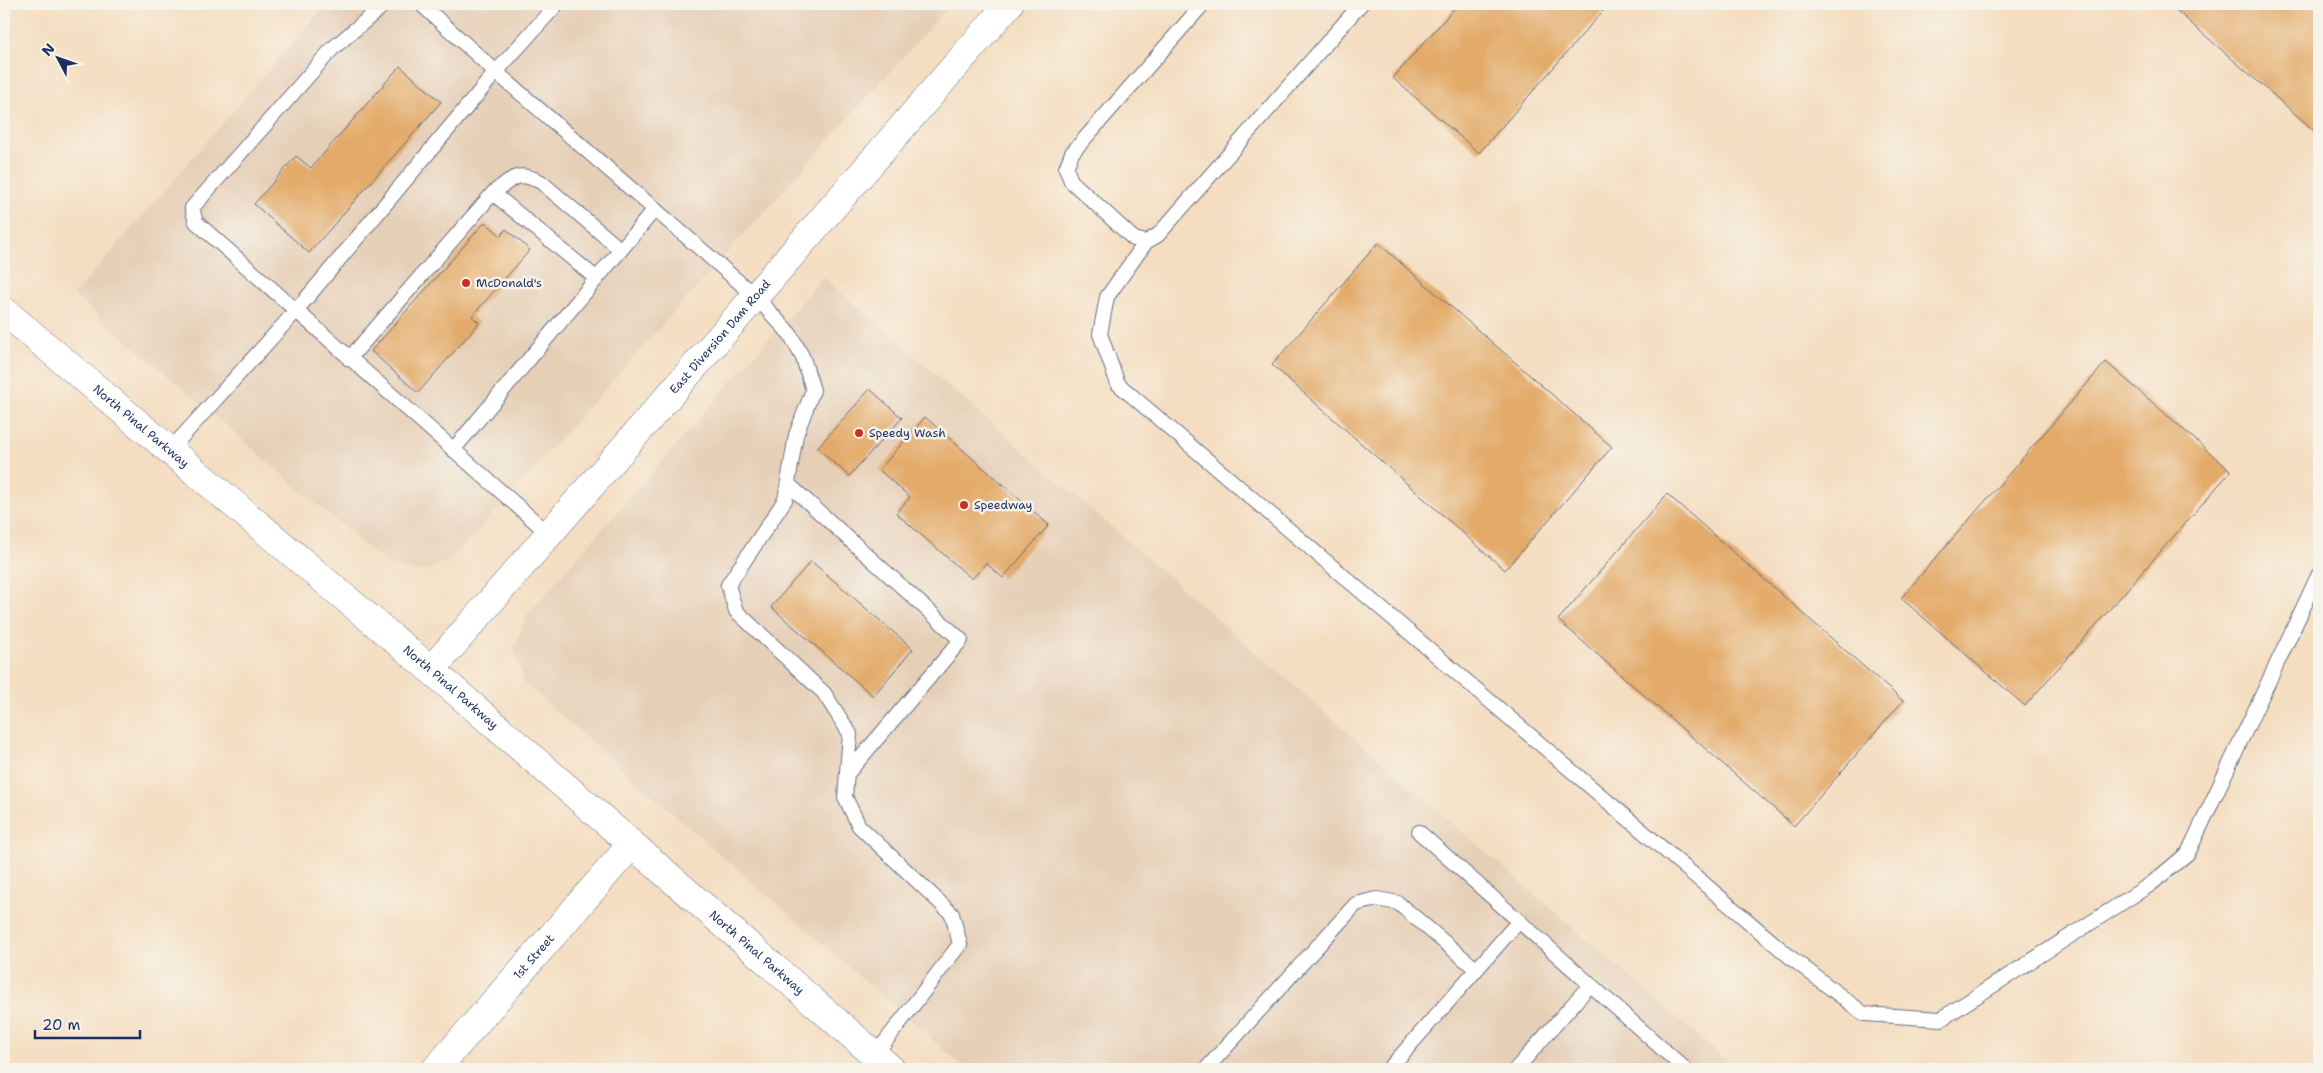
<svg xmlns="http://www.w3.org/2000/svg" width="2323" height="1073" viewBox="0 0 2323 1073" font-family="'Shantell Sans',sans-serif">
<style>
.built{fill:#e6cfb7}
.building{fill:#e3aa69}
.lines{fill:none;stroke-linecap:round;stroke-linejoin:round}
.service-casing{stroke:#676c80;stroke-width:16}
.minor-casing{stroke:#676c80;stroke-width:29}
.primary-casing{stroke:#676c80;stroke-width:29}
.service{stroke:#fff;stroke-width:14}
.minor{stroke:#fff;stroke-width:28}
.primary{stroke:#fff;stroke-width:28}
.poi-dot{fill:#c8321e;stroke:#f7f3e8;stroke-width:2}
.labels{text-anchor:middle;stroke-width:5;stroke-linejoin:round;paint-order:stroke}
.poi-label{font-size:12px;fill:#1b2f5e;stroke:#f7f3e8;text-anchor:start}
.street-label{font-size:12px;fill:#1b2f5e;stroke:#f7f3e8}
</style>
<rect width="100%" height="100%" fill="#f7f3e8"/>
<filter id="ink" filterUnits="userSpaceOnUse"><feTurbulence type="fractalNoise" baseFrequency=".02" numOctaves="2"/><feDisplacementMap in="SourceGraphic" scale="10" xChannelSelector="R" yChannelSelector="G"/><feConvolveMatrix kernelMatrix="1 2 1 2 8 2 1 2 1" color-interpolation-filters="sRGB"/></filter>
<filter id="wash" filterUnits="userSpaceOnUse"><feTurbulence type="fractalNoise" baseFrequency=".0096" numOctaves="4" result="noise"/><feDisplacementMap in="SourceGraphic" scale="20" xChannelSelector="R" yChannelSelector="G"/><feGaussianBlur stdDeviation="1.12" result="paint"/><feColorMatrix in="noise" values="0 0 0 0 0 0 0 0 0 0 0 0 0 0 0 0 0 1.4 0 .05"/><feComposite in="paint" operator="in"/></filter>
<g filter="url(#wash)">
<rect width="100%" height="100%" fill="#f4ddc0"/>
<!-- built -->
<path class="built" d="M326 4H951L452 559 421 572 389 566 74 295Z
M823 277 1736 1069H966L524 683 514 649 527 615Z"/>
<g id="blocks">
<!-- building -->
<path class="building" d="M1458 4H1609L1479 153 1393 78Z
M2169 4H2319V135L2310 127Z
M400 66 441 102 309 253 254 204 296 156 311 168Z
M485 222 501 236 506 229 530 250 472 316 479 323 418 393 371 351Z
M1378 243 1612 447 1505 570 1272 365Z
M2106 362 2231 471 2025 706 1901 598Z
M870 389 902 418 849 476 817 448Z
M925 417 1049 525 1003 578 986 563 972 579 896 513 910 497 879 470Z
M1667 494 1903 701 1794 826 1558 620Z
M811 561 913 649 873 696 771 607Z"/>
</g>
</g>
<g filter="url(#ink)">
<use href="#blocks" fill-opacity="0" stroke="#676c80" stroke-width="1"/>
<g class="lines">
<!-- service casing -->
<g class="service-casing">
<path id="service" d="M385 4 332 49 192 208 196 222 549 534
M421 4 496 72 557 4
M1203 4 1072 153 1066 168 1071 181 1134 239 1146 242 1158 235 1361 4
M493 193 597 279
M1146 242 1107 297 1100 334 1118 384 1790 957 1864 1014 1941 1019 2151 884 2188 853 2319 574
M349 359 493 193C513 178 517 170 541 182L621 250
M453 450 655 209
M169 451 295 312 496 72 755 296 790 334 803 358 813 390 796 435 785 500 728 585 736 611 824 693 850 734 845 797 859 826 952 914 960 944 875 1055
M788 484 961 640 847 774
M1419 832 1685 1069
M1206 1069 1356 904 1377 899 1398 903 1476 969
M1389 1069 1519 921
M1516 1069 1590 985"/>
</g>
<!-- minor casing -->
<g class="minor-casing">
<g id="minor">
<path id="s1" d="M431 670 1009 4"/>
<path id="s2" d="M436 1069 632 844"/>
</g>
</g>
<!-- primary casing -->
<g class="primary-casing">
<g id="primary">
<path id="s3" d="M4 311 431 670 891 1069"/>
</g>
</g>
<!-- service -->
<use href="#service" class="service"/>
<!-- minor -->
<use href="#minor" class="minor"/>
<!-- primary -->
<use href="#primary" class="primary"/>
</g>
</g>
<!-- markers -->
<g class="poi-dot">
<circle cx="466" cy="283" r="5"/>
<circle cx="859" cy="433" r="5"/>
<circle cx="964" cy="505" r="5"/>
</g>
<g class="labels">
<!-- poi labels -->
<g class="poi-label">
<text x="476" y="287">McDonald's</text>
<text x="869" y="437">Speedy Wash</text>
<text x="974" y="509">Speedway</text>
</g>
<!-- street labels -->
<g class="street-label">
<text dy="4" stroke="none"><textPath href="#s1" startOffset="441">East Diversion Dam Road</textPath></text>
<text dy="4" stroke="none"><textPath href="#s3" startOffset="179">North Pinal Parkway</textPath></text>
<text dy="4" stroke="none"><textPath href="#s3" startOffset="584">North Pinal Parkway</textPath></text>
<text dy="4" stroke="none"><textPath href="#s3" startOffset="989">North Pinal Parkway</textPath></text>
<text dy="4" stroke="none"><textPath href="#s2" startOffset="149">1st Street</textPath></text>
</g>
</g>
<!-- margin -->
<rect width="2323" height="1073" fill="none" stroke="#f7f3e8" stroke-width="20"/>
<!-- north arrow -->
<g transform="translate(58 58) rotate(311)" stroke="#f7f3e8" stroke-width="4" paint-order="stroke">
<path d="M0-4L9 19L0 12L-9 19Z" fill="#1b2f5e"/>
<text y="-8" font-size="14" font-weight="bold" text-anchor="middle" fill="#1b2f5e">N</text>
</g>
<!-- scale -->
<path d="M35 1030v8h105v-8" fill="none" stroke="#1b2f5e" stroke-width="2.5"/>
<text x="42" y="1030" font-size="15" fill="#1b2f5e" stroke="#f7f3e8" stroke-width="4" paint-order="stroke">20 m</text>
</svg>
